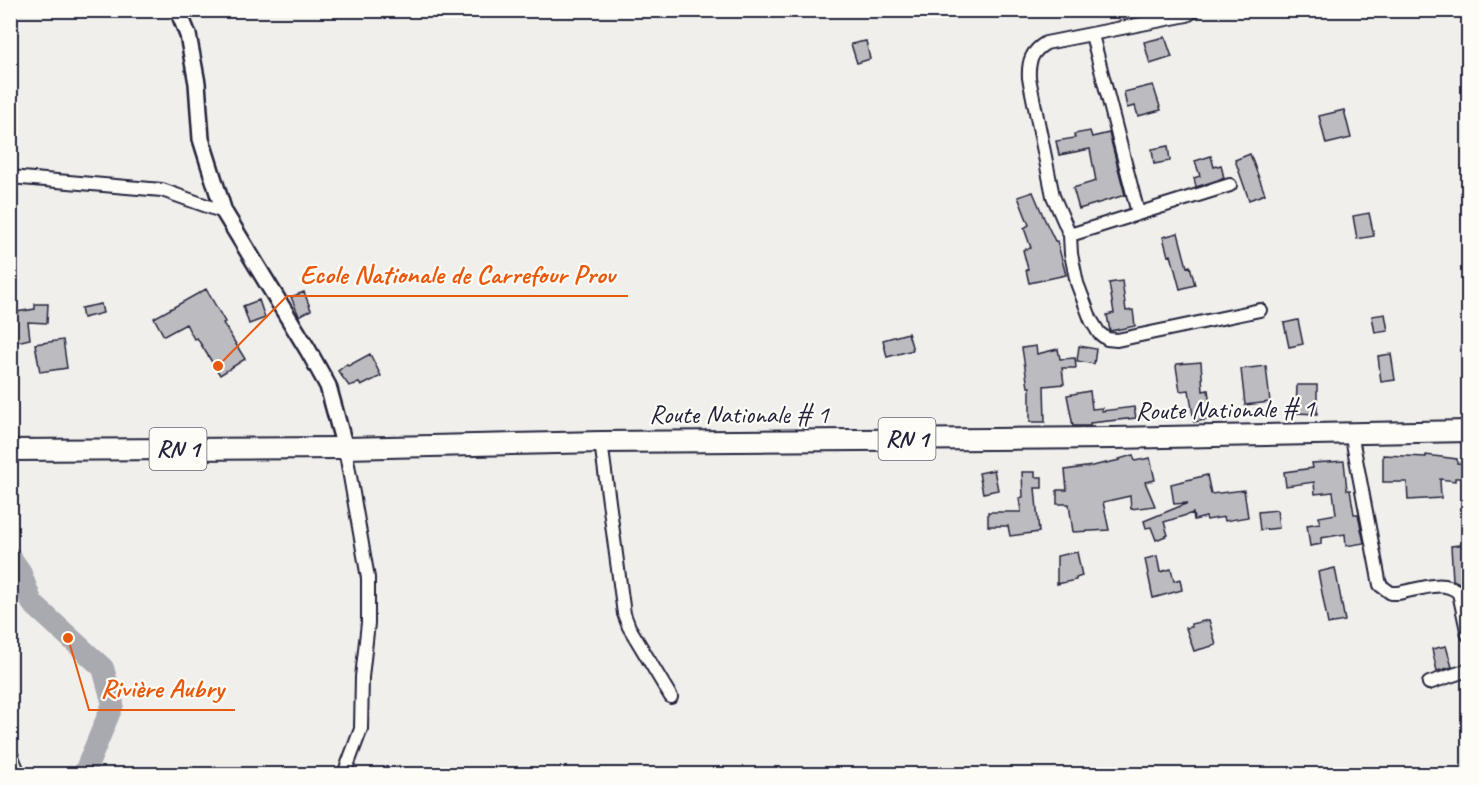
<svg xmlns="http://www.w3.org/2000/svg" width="1479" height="785" viewBox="0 0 1479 785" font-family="Caveat,sans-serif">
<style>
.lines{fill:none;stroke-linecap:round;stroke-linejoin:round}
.river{stroke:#a9a9b0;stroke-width:22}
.building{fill:#bcbcc0;stroke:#22223b;stroke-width:1.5}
.minor-casing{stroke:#22223b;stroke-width:16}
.tertiary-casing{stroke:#22223b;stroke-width:20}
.primary-casing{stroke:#22223b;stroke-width:24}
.minor{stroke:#fdfcf7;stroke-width:12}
.tertiary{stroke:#fdfcf7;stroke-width:15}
.primary{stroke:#fdfcf7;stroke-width:20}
.labels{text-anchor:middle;stroke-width:4.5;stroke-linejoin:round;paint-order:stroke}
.shield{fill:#fdfcf7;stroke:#646373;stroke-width:1.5}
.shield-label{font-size:24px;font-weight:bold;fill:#22223b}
.street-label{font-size:26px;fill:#22223b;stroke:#fdfcf7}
.leader{fill:none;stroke:#e8590c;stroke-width:2}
.callout-dot{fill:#e8590c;stroke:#fdfcf7;stroke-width:2}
.callout-label{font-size:27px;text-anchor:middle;font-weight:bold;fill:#e8590c;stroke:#fdfcf7;stroke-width:4.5;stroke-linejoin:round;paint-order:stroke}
</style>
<rect width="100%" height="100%" fill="#f0efec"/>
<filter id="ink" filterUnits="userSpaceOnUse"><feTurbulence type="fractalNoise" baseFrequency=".0167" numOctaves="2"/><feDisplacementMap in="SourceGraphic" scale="12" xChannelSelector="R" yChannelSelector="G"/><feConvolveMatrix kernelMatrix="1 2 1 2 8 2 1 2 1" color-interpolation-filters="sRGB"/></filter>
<g filter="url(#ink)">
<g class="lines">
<!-- river -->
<path class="river" d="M10 557 20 571 32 603 103 668 113 704 84 774"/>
</g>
<!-- building -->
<path class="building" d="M1165 37 1172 57 1150 64 1144 42Z
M866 41 870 59 857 63 851 44Z
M1153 85 1161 110 1138 116 1135 106 1127 108 1124 92Z
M1344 110 1351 138 1326 144 1319 116Z
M1090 131 1092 137 1109 133 1125 195 1079 209 1073 188 1096 181 1090 149 1059 155 1056 141 1075 138 1074 134Z
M1168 146 1170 161 1154 164 1152 149Z
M1250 154 1265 194 1249 200 1235 160Z
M1211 156 1214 167 1221 165 1224 178 1196 187 1194 178 1200 176 1195 161Z
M1033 192 1044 218 1055 241H1057L1066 275 1029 283 1026 270 1028 269 1023 250 1031 248 1024 228 1029 225 1018 197Z
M1369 213 1374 236 1357 239 1353 216Z
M1178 233 1187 267 1190 266 1195 285 1180 289 1171 255 1168 256 1163 237Z
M1122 281 1126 311 1133 310 1135 326 1110 331 1107 315 1114 313 1109 283Z
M206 289 225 322 223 323 245 359 220 375 197 338 194 339 186 324 164 336 154 318Z
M304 292 311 310 299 316 291 297Z
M259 300 265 318 249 324 243 306Z
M35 304H48L47 323 28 322 30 339 12 343 10 313 35 309Z
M101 304 103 313 83 318 81 308Z
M1385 314 1388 331 1375 333 1372 316Z
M1298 320 1303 344 1289 347 1284 323Z
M908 333 913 350 887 357 883 340Z
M63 340 67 368 40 372 35 344Z
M1036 346 1037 354 1058 349 1060 359 1075 358 1076 368H1062L1064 384 1044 386 1045 422H1030V387H1028L1022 348Z
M1079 346 1096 349 1094 364 1077 361Z
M370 354 381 376 361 386 359 383 349 386 338 371 347 364 348 366Z
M1391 354 1395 380 1381 382 1378 356Z
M1201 362 1203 391 1208 390 1212 419 1194 422 1189 390 1180 391 1176 366 1177 364Z
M1266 366 1270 402 1245 405 1241 369Z
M1297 385H1317V414L1296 413Z
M1090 391 1092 409 1102 408V411L1134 407 1136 418 1090 423V426H1073L1067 395Z
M1133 455 1135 461 1150 458 1155 480 1145 482 1155 506 1131 509 1130 496 1103 502 1109 530 1073 532 1069 504H1057V490H1067L1065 470 1092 466 1120 460 1119 459Z
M1383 455 1426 457V455L1457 459V463L1468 464V478H1455V481L1440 479 1441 498 1408 500 1407 482H1383Z
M1344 461 1347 490H1350L1354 514H1358L1364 543 1346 546 1345 534 1321 538V544L1310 546 1307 525 1320 523 1319 517 1336 514 1333 492 1315 494 1314 482 1286 486 1284 472 1313 468 1312 463Z
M994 470 998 490 983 493 979 473Z
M1022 472H1035V477H1042V488H1035L1039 532 1010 536 1008 526H988V512H1021L1019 498 1023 497Z
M1207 475 1211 494 1244 490 1248 517 1225 521 1224 517 1207 520 1206 517 1194 520 1193 513 1164 522 1168 535 1156 540 1151 527 1146 528 1144 521 1188 503 1174 504 1171 484Z
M1277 510 1279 528 1260 530 1258 512Z
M1468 544V583L1461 584 1453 580 1451 546Z
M1077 552 1082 576 1076 578V580L1057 584V556Z
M1157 556 1160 572 1171 569 1174 581 1180 579 1182 590 1153 598 1145 559Z
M1335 568 1345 621 1328 624 1318 572Z
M1209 620 1216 645 1194 651 1186 628 1192 627 1191 624Z
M1446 646 1452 667 1437 671 1432 649Z"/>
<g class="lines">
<!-- minor casing -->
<g class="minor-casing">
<path id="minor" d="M1195 10 1187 15 1046 43C1032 51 1028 61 1029 78L1053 196 1070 235 1071 254 1077 283 1091 320 1099 333 1107 339 1117 340 1260 310
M1092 35 1138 213
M10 177 162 190 224 212
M1070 235 1230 185
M1351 433 1380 585 1391 593H1398C1417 590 1444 578 1459 593L1468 635
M601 442 624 614 629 627 671 697
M1429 683 1468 670
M10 752 19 774
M344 774 361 729 362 677 368 623V578L345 448"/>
</g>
<!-- tertiary casing -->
<g class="tertiary-casing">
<path id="tertiary" d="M178 10 188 35 197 83 201 139 224 212 308 350 328 386 345 448"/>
</g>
<!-- primary casing -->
<g class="primary-casing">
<path id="primary" d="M10 450 345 448 601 442 1113 438 1468 431"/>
</g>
<!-- minor -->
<use href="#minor" class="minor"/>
<!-- tertiary -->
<use href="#tertiary" class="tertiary"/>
<!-- primary -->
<use href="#primary" class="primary"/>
</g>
</g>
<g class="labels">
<!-- shield labels -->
<g class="shield">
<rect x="878.5" y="418" width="57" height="42" rx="4.5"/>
<rect x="149.5" y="428" width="57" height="42" rx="4.5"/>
</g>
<g class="shield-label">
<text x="907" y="447">RN 1</text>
<text x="178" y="457">RN 1</text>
</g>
<!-- street labels -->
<g class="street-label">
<text transform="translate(1225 409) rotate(-1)" y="9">Route Nationale # 1</text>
<text x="739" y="423">Route Nationale # 1</text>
</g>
</g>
<!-- callouts -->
<path class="leader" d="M218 366L287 296H628M68 638L89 710H235"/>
<g class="callout-dot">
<circle cx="218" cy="366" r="6"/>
<circle cx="68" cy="638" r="6"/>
</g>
<g class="callout-label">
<text x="457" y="283">Ecole Nationale de Carrefour Prov</text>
<text x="162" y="697">Rivière Aubry</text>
</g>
<!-- margin -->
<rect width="1479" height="785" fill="none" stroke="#fdfcf7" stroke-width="36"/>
<rect x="18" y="18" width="1443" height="749" fill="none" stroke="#22223b" stroke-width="2" filter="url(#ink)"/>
</svg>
